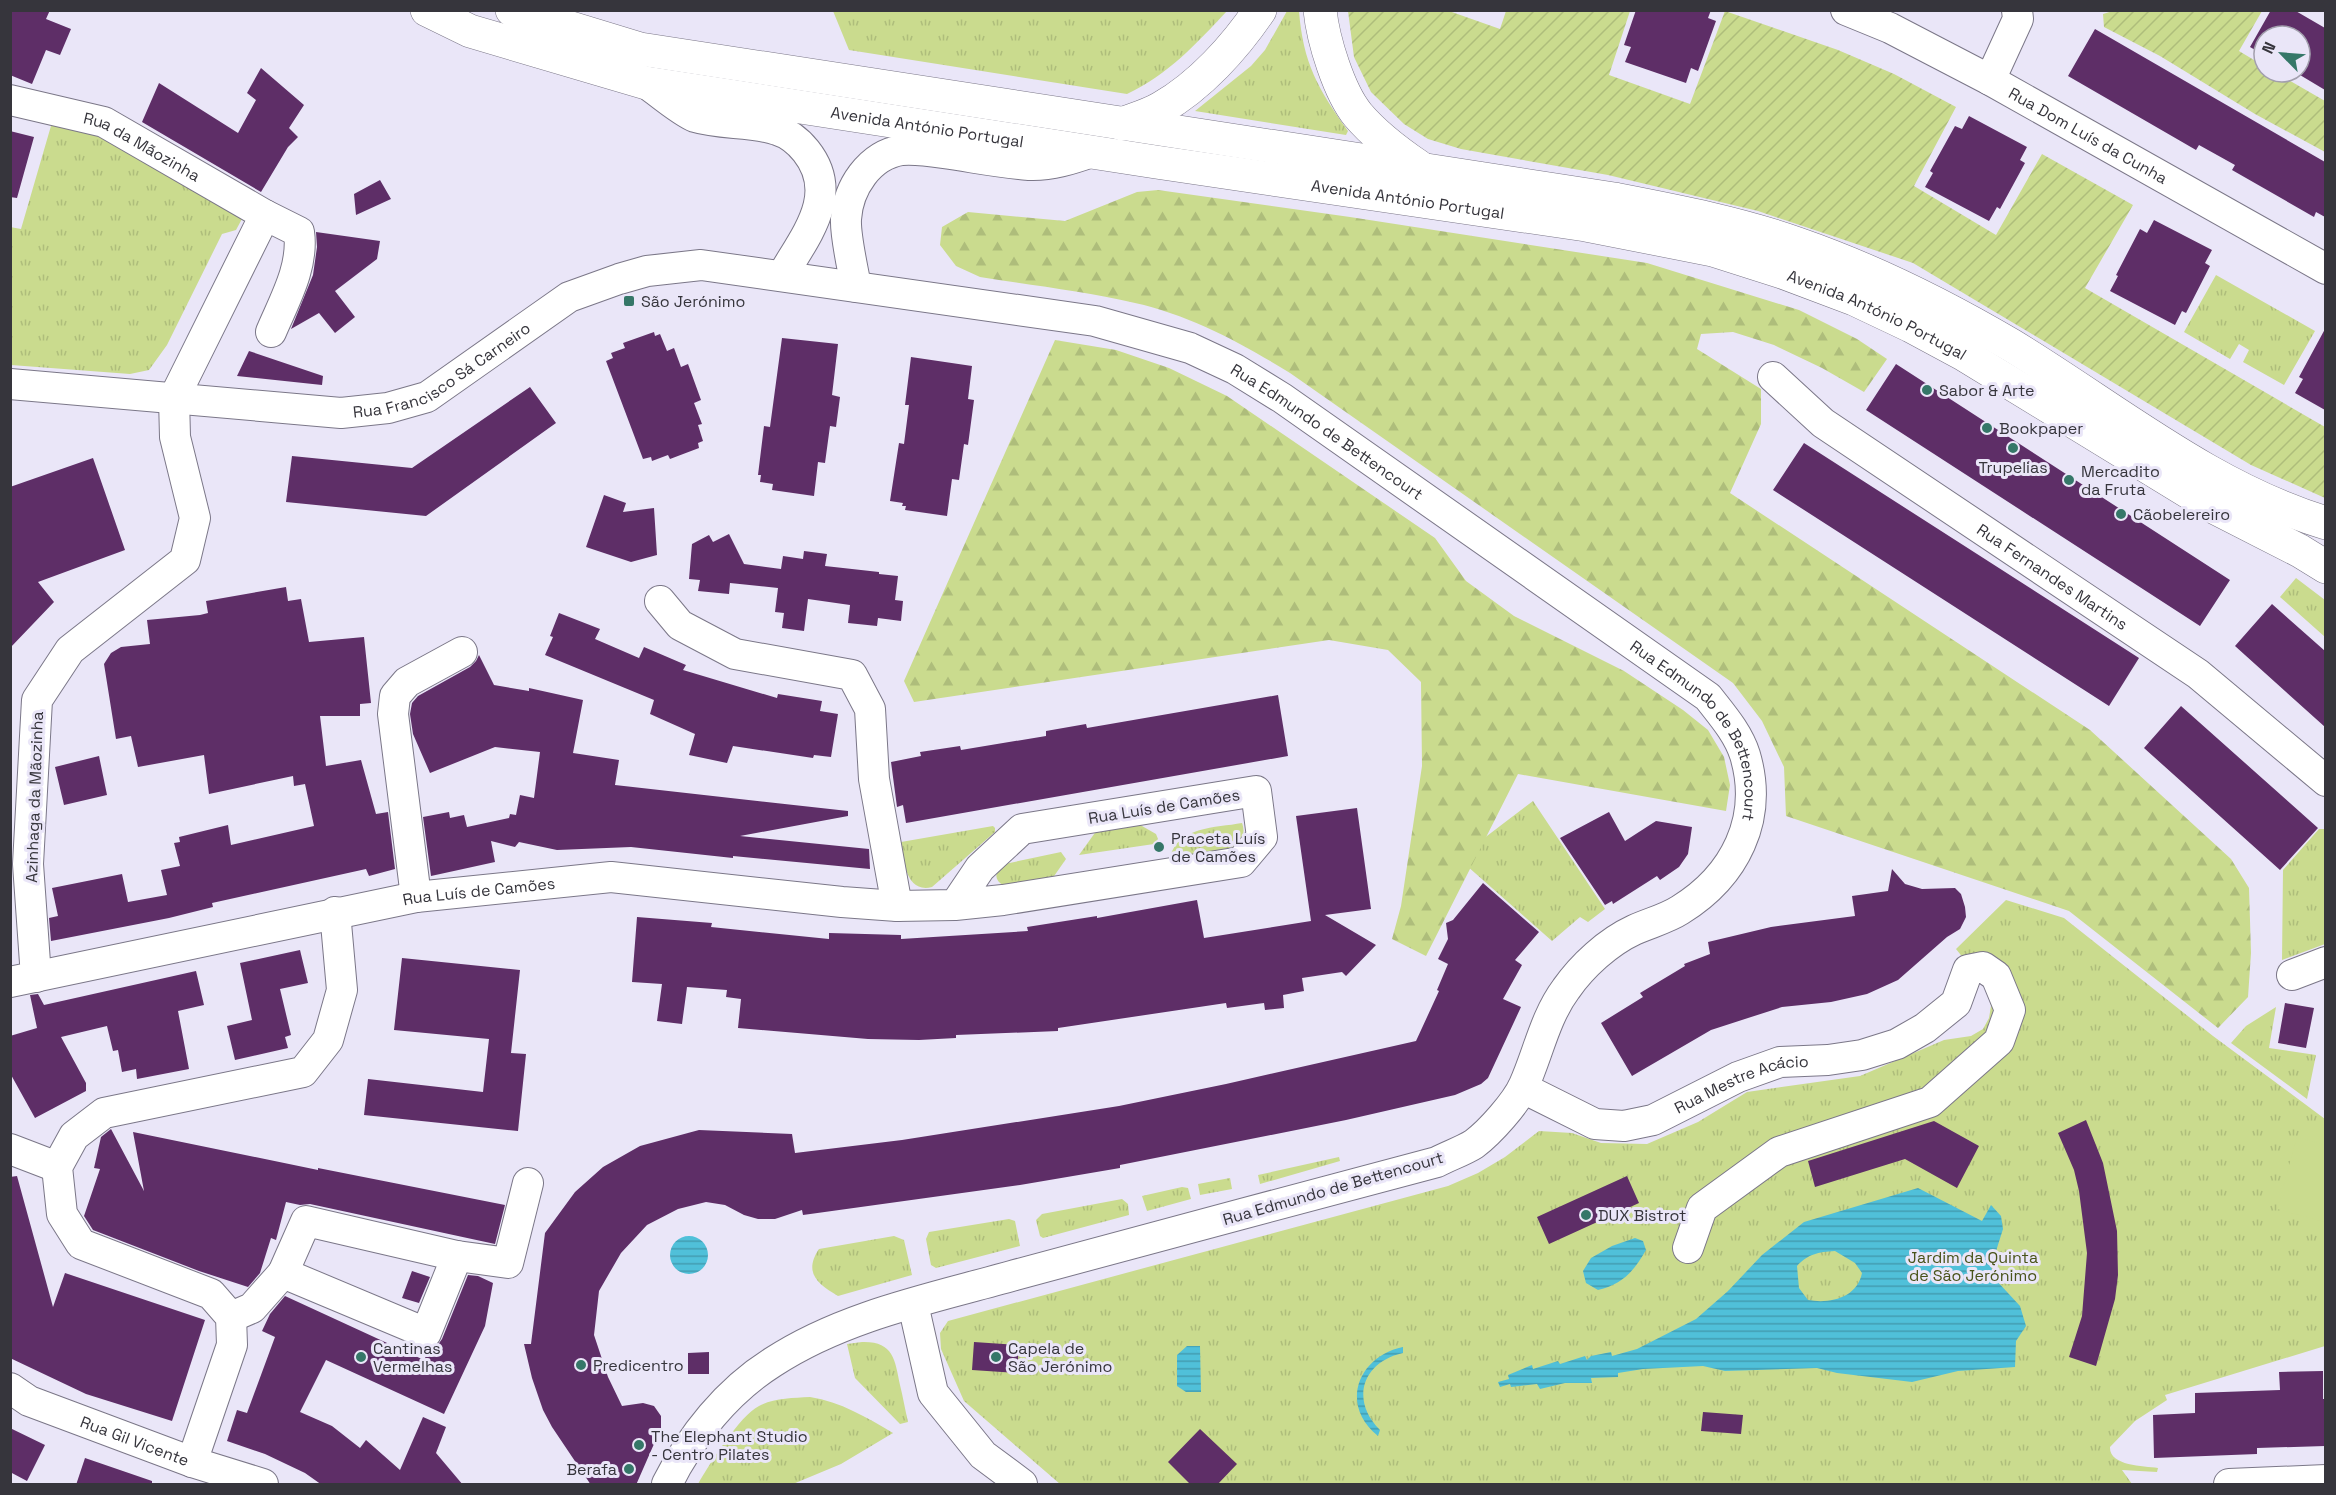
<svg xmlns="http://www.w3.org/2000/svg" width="2336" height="1495" viewBox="0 0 2336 1495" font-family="'Space Grotesk',sans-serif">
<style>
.grass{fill:url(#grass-tufts)}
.forest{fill:url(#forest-firs)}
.garden{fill:url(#garden-furrows)}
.pitch{fill:#cadb8e}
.water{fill:url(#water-rules);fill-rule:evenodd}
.building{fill:#5e2e67}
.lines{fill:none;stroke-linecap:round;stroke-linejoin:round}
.minor-casing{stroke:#7b7788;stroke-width:32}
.major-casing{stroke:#7b7788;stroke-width:34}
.minor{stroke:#fff;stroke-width:30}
.major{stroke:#fff;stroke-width:33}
.poi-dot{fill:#357768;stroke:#eae6f8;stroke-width:2}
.labels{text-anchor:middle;stroke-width:6;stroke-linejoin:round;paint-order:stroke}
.street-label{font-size:16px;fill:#36353c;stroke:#eae6f8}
.poi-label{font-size:16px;fill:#36353c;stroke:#eae6f8;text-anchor:start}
.park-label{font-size:16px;fill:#495319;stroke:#eae6f8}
</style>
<defs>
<pattern id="grass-tufts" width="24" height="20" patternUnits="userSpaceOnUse" patternTransform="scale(1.5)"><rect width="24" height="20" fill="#cadb8e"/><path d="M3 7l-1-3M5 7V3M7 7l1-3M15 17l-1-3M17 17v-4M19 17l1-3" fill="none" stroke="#aebd7b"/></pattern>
<pattern id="forest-firs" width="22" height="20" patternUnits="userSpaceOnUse" patternTransform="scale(1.5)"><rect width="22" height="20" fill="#cadb8e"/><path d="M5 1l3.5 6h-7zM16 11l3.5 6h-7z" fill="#aebd7b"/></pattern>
<pattern id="garden-furrows" width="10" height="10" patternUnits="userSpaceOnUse" patternTransform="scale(1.5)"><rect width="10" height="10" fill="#cadb8e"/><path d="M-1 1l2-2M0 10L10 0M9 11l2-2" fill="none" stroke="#aebd7b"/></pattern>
<pattern id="water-rules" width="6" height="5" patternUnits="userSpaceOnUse" patternTransform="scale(1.5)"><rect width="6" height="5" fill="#50c0d9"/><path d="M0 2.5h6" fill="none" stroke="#439db1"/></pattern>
</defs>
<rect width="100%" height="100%" fill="#eae6f8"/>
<!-- grass -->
<path class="grass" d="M833 11H1227C1197 43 1168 75 1127 94L849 50Z
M1287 11H1299C1303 63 1318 89 1348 131L1346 135 1195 111 1251 66 1265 50Z
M53 119 100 131 243 217 236 230 222 234 167 345 149 370 130 374 11 365 10 227 21 229Z
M2216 275 2315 331 2284 385 2243 362 2249 350 2239 344 2230 359 2184 332Z
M2296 578 2325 600V637L2280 597Z
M1533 801 1605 909 1588 922 1580 917 1552 941 1458 858Z
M1135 822 1156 834 1158 839 1154 844 1079 855 1097 830Z
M1242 823C1254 856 1190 855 1170 857 1179 826 1215 828 1242 823Z
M993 826 995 828V832L932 887C906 894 903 859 901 842Z
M2319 829H2325V944L2282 960 2283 870Z
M1061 852 1066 859 1052 879 1005 886C994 881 995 874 1000 865Z
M2006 900 2064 918 2213 1036 2325 1119V1346L2165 1395 2167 1400 2135 1421 2110 1447C2109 1466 2143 1466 2158 1468L2157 1472 2122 1470 2132 1484H1060L964 1401 941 1349 940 1333 948 1321 1448 1186 1478 1173 1505 1157 1539 1131 1572 1133 1601 1143 1647 1144 1698 1122 1747 1092 1860 1076 1944 1040 1971 1036 1983 1029 1989 1018 1991 1006 1988 989 1956 949Z
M2276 1007 2269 1048 2316 1055 2307 1099 2231 1043 2246 1026Z
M1339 1157 1340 1161 1260 1184 1258 1175Z
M1230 1178 1232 1189 1200 1195 1198 1184Z
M1182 1187 1188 1188 1191 1199 1147 1211 1142 1196Z
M1122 1199 1128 1204 1129 1215 1043 1238 1040 1236 1036 1220 1042 1214Z
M1009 1219 1015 1221 1020 1246 936 1268 931 1265 926 1239 929 1232Z
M894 1236 904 1240 912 1275 838 1296C818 1284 803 1273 819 1249Z
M862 1342C893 1341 895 1359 900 1385 903 1397 905 1409 908 1422L900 1424 855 1378 847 1344Z
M810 1397C841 1402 866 1417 893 1433L841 1464 793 1484H698C709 1465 740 1415 759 1406 774 1398 792 1398 810 1397Z"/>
<!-- forest -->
<path class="forest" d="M1158 190 1350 217 1647 263 1799 310 1857 339 1887 359 1864 392 1822 368 1774 345 1733 332 1701 334 1697 349 1761 389V424L1730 493 2090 730 2231 859 2249 888 2251 953 2248 997 2218 1028 2069 911 1786 816 1784 767 1762 721 1733 683 1290 373C1243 344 1190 315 1135 303 1084 291 1031 285 980 277L956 266 940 245 942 227 968 212 1065 221 1137 192Z
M1055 340 1116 350 1169 368 1227 396 1435 538 1466 581 1514 616 1624 671 1683 710 1708 730 1724 757 1730 785 1726 811 1518 774 1426 956 1392 939 1401 906 1422 766 1421 682 1388 650 1329 640 914 702 904 681Z"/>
<!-- garden -->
<path class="garden" d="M2116 10 2262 11 2239 51 2264 66V72H2275L2325 101V152L2255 114 2160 56 2104 27 2103 14Z
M1348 11H1449L1500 29 1506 11H1630L1609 75 1690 104 1725 11 1838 50 1894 74 1956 107 1914 186 1996 235 2042 154 2133 205 2085 288 2325 427V498L2251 465 1913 263 1758 211 1608 175 1461 149 1428 139 1404 124 1371 92 1354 57Z"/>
<!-- pitch -->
<path class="pitch" d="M2297 1137 2325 1145V1222L2277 1209Z"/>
<!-- water -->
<path class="water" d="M1918 1188 1982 1221 1991 1205 2001 1216 2003 1229 1991 1267 1995 1279 2020 1306 2026 1326 2016 1341 2015 1367 1958 1371 1912 1382 1837 1373 1817 1368 1725 1371 1703 1366 1643 1369 1618 1373V1377L1591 1378 1592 1383H1565L1540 1389 1537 1384 1511 1387 1510 1384 1500 1387 1498 1382 1509 1379 1508 1375 1532 1365 1533 1369 1558 1361 1560 1364 1585 1356 1587 1360 1591 1356 1611 1352 1612 1356 1637 1349 1696 1319 1728 1291 1762 1255 1804 1222ZM1835 1251 1855 1263 1862 1273C1857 1298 1830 1304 1808 1300L1799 1288 1797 1266C1808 1254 1818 1252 1835 1251Z
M670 1255a19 19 0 1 1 38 0a19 19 0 1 1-38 0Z
M1635 1238 1643 1241 1646 1250C1634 1271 1623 1284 1598 1290L1586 1283 1583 1271 1591 1258 1612 1246Z
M1187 1346H1200L1201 1392H1186L1177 1386V1355Z
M1403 1347V1353C1362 1362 1350 1400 1380 1430L1378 1436C1339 1405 1358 1356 1403 1347Z"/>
<!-- building -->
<path class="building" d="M10 10H50L46 19 71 29 60 55 46 50 32 84 10 75Z
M1636 10H1711L1708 18 1716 21 1698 71 1691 68 1686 83 1625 62 1631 47 1624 45Z
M2271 10H2294L2325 28V90L2295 72H2300V36H2264V55L2250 47Z
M2095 29 2325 162V217L2316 212 2314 217 2232 170 2235 165 2199 145 2196 150 2068 76Z
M261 68 304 105 289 128 298 137 288 147 261 192 142 122 159 83 238 133 256 100 247 93Z
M1969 116 2027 147 2020 160 2025 163 2000 209 1997 207 1989 221 1925 187 1933 173 1930 171 1955 126 1962 129Z
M10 131 34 137 17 198 10 197Z
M380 180 391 199 356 215 354 194Z
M2154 220 2212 250 2205 263 2210 266 2186 313 2182 311 2175 325 2110 291 2118 276 2116 275 2140 229 2147 233Z
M316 232 380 241 377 259 335 291 355 317 335 333 319 313 291 329 313 275 317 247Z
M2325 329V410L2295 393 2303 379 2299 377Z
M654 332 655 336 660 334 667 351 674 348 681 367 688 364 701 400 694 403 702 424 698 425 703 441 698 443 699 448 670 459 668 455 652 461 651 457 643 459 606 361 613 358 611 353 625 348 623 343Z
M782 338 838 344 832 395 840 397 836 427 830 426 825 463 818 462 814 496 772 490 773 484 760 482 761 475H758L764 426 770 427Z
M249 351 323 376 322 385 237 376Z
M911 357 972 366 968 399 974 400 968 445 964 444 959 480 952 479 947 516 905 510 906 506H902L903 503 890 501 899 443 904 444 909 405H905Z
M1896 364 2230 580 2200 626 1866 410Z
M530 387 556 423 426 516 286 502 292 456 412 468Z
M1804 443 2139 658 2109 706 1773 490Z
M93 458 125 550 38 582 54 602 10 648V487Z
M604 495 626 503 623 512 654 508 657 555 631 562 586 547Z
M729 534 744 564 781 569 783 556 803 559 804 551 827 554 825 566 879 572V574L898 576 895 600 903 601 901 621 878 618 877 626 848 623 850 605 808 599 804 631 782 628 784 613 775 612 778 588 730 583 729 594 698 591 700 580 689 579 692 544 709 535 713 542Z
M286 587 288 601 301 599 309 642 364 637 371 703 360 704V716H320L326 766 361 760 376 814 388 812 395 869 369 876 366 869 212 903 213 907 169 918 51 941 49 918 58 916 52 888 122 874 128 902 167 895 161 870 180 866 174 843 180 842 179 837 228 825 231 845 314 826 305 784 294 786 293 776 209 794 204 755 138 767 131 736 116 739 104 664 111 653 121 647 150 644 147 620 200 615 208 613 206 601Z
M2272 604 2325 651V727L2235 646Z
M559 613 600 629 595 639 639 658 644 647 686 665 683 670 777 698 778 694 822 701 820 711 838 714 831 757 814 755 813 758 733 746 727 763 689 755 695 734 650 714 654 700 545 655 553 637 550 636Z
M479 655 494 685 529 691V688L583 700 573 753 619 760 615 785 848 811V816L740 836 869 849 870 869 733 856V858L631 847 557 850 519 842 515 847 491 841 495 862 431 876 423 817 449 812 450 818 464 815 467 827 509 818 510 814 516 815 520 795 534 798 540 752 495 747 430 773 413 734 410 714 412 703 418 696 470 667 476 661Z
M1278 695 1288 756 906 823 903 805 897 807 891 762 921 756 920 752 960 746 961 750 1046 736V731L1086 724 1087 728Z
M2181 706 2318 828 2280 870 2144 748Z
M99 756 107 795 64 805 55 767Z
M1357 808 1371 909 1325 915 1376 945 1346 976 1342 972 1302 978 1304 991 1283 995 1284 1008 1265 1010 1264 1003 1227 1008 1226 1003 1058 1028V1031L956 1035V1038L919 1040 868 1039 738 1028 741 999 726 997 727 990 687 987 682 1024 657 1021 662 984 632 982 637 917 712 923 711 927 829 939V933L901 935V939L1028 931 1027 927 1097 916V918L1197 900 1204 938 1311 921 1296 816Z
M1609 812 1625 841 1656 821 1692 827 1688 854 1679 867 1660 880 1657 876 1613 904 1612 901 1605 905 1560 838Z
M1892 869 1905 884 1922 889 1955 888 1961 894 1965 907 1966 917 1960 929 1947 937 1898 980 1867 994 1831 1002 1782 1007 1711 1030 1632 1076 1601 1023 1643 997 1640 993 1685 966 1684 964 1710 954 1708 942 1771 927 1855 916 1852 896 1888 891Z
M1483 883 1539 932 1515 960 1522 965 1503 999 1521 1007 1488 1078 1481 1084 1455 1095 1346 1120 1120 1165V1168L1020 1185 803 1215 802 1210 775 1219H758L744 1215 725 1205 706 1202 678 1209 647 1225 621 1253 599 1291 594 1335 608 1377 622 1406 643 1403 654 1406 661 1416V1428L636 1485H591L552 1427 543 1410 532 1378 524 1344H531L545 1233 575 1192 603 1167 640 1146 699 1130 792 1134 795 1153 902 1140 1119 1106 1226 1084 1416 1041 1439 991 1437 990 1448 964 1438 959 1448 939 1446 923 1453 920Z
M300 950 308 983 280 989 291 1035 285 1037 288 1048 235 1060 227 1026 252 1020 240 963Z
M402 958 520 970 511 1053 526 1054 518 1131 364 1115 368 1079 483 1092 489 1039 394 1030Z
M196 971 204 1005 178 1011 189 1069 137 1079 136 1069 122 1072 118 1050 113 1051 107 1026 61 1037 86 1083V1091L35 1118 10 1073V1036L37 1028 30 995 38 994 44 1005Z
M2285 1003 2314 1008 2306 1048 2278 1043Z
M2086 1120 2103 1163 2117 1231 2118 1275 2115 1299 2096 1366 2069 1357 2082 1316 2087 1253 2079 1191 2074 1170 2058 1133Z
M1934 1121 1979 1146 1957 1188 1905 1159 1815 1187 1808 1161Z
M111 1129 144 1191 133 1132 318 1170V1168L505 1205 495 1244 310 1204 300 1205 286 1202 276 1240 271 1238 260 1273 248 1287 199 1271 93 1230 84 1216 100 1169 94 1168 101 1137Z
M17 1176 53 1307 65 1273 205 1320 172 1421 86 1394 10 1358V1177Z
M1627 1176 1639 1203 1549 1244 1537 1217Z
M412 1271 430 1277 419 1303 402 1298Z
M468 1275 478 1276 493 1283 485 1326 444 1414 326 1360 300 1412 332 1426 360 1448 366 1440 400 1470 423 1417 446 1427 436 1453 463 1485H322L305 1473 265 1454 227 1441 237 1410 247 1413 275 1337 262 1331 270 1314 285 1296 424 1360 429 1350 437 1346 442 1339Z
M974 1342 1019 1345 1017 1373 972 1370Z
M709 1352V1374H688V1353Z
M2323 1371V1399H2325V1446L2257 1448V1454L2154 1458 2153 1415 2195 1413V1393L2280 1390 2279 1372Z
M1703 1412 1743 1415 1741 1434 1701 1431Z
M10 1428 45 1445 27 1481 10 1472Z
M1200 1429 1237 1464 1217 1485H1191L1168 1462Z
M85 1458 152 1481V1485H76Z"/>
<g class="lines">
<!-- minor casing -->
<g class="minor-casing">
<g id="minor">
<path id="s1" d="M1846 10 1890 28 1990 80 2326 269"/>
<path d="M1990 80 2018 19 2017 10"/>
<path d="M646 83C657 91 683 113 695 117 721 125 751 121 777 130 790 134 798 141 806 151 841 195 805 236 782 276"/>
<path id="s2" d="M10 100 104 122 265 215 174 398 175 437 195 518 185 560 70 650 37 700 28 864 36 977"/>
<path d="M265 215 299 232C304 267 284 301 271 332"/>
<path d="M856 287C853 269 845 236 846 219 848 188 869 155 902 150 916 149 930 151 943 153 972 157 1001 163 1029 165 1051 166 1072 159 1092 152"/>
<path id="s3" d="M1773 377 1823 423 2198 674 2326 781"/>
<path id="s4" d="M10 384 341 413 388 408 427 397 569 297 619 279 647 271 701 265 1095 321 1190 348 1235 369 1282 398 1708 697C1722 715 1738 733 1745 755 1764 819 1735 876 1680 910 1666 919 1649 923 1634 930 1608 942 1582 966 1566 989 1545 1017 1538 1054 1524 1085 1516 1103 1490 1132 1474 1144 1463 1151 1448 1156 1437 1162 1296 1200 1156 1236 1015 1275 934 1298 845 1315 773 1362 727 1391 691 1436 667 1484"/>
<path d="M660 601 680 625 735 654 852 675 870 709 874 779 897 906"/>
<path d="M416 897 393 714 395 696 407 682 462 652"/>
<path d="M2292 975 2326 962"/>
<path id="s5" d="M10 982 416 897 611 877 842 902 897 906 955 905 1003 900 1241 862 1262 837 1256 791 1022 829 980 868 955 905"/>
<path id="s6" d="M1523 1088 1595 1124 1624 1126 1653 1120 1738 1077 1780 1062 1828 1060 1862 1055 1897 1044 1925 1028 1956 1003 1968 970 1983 967 1996 976 2010 1010 1999 1041 1930 1102 1779 1152 1702 1208 1688 1248"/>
<path d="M10 1149 57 1167"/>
<path d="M283 1273 306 1221 457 1256 508 1263 528 1183"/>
<path d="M913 1304 933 1393 983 1455 1022 1484"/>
<path d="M231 1317 252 1308 283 1273 426 1333 457 1256"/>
<path id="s7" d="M10 1388 29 1401 192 1462 263 1484"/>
<path d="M192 1462 232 1345 231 1317 211 1294 81 1244 62 1214 57 1167 74 1136 104 1113 303 1072 328 1040 342 990 335 912"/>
<path d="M2229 1484 2326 1480"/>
</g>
</g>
<!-- major casing -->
<g class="major-casing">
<g id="major">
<path id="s8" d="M427 10 470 31 646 83 1156 162 1586 225 1713 250 1782 272 1854 299 1911 326 1963 354 2210 505 2300 551 2326 567"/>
<path d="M512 10 640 49 1614 199C1676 211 1739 223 1798 244 1873 270 1943 305 2011 345 2113 407 2210 488 2326 523"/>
<path d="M1320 10C1323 40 1339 92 1358 115 1375 135 1396 151 1418 166"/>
<path d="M1122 124C1135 119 1149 115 1161 108 1200 86 1235 47 1260 10"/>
</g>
</g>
<!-- minor -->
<use href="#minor" class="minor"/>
<!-- major -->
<use href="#major" class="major"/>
</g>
<!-- markers -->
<g class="poi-dot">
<rect x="623" y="295" width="12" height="12" rx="3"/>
<circle cx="1927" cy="390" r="6"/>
<circle cx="1987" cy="428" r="6"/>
<circle cx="2013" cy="448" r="6"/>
<circle cx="2069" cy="480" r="6"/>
<circle cx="2121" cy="514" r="6"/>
<circle cx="1159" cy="847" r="6"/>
<circle cx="1586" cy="1215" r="6"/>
<circle cx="361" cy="1357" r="6"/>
<circle cx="996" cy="1357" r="6"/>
<circle cx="581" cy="1365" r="6"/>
<circle cx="639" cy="1445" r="6"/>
<circle cx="629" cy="1469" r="6"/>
</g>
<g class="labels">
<!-- street labels -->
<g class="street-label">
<text dy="6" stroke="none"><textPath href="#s8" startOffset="516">Avenida António Portugal</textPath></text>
<text dy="6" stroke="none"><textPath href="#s1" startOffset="273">Rua Dom Luís da Cunha</textPath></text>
<text dy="6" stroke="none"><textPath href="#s2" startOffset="141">Rua da Mãozinha</textPath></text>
<text dy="6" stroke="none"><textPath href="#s8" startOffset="1002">Avenida António Portugal</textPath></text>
<text dy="6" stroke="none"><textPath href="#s8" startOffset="1488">Avenida António Portugal</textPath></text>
<text dy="6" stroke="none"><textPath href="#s4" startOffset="444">Rua Francisco Sá Carneiro</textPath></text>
<text dy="6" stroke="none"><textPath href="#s4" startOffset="1388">Rua Edmundo de Bettencourt</textPath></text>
<text dy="6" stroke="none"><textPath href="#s3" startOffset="344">Rua Fernandes Martins</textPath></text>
<text dy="6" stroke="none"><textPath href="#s4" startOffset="1874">Rua Edmundo de Bettencourt</textPath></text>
<text transform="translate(34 797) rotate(-88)" y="6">Azinhaga da Mãozinha</text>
<text transform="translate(1164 806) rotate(-9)" y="6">Rua Luís de Camões</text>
<text dy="6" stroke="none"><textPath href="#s5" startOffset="478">Rua Luís de Camões</textPath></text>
<text dy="6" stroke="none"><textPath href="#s6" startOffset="236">Rua Mestre Acácio</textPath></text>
<text transform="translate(1333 1188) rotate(-16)" y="6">Rua Edmundo de Bettencourt</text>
<text dy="6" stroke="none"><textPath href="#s7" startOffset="136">Rua Gil Vicente</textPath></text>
</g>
<!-- poi labels -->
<g class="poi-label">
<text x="641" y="307">São Jerónimo</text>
<text x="1939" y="396">Sabor &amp; Arte</text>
<text x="1999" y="434">Bookpaper</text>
<text x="2013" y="473" text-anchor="middle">Trupelias</text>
<text x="2081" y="477">Mercadito<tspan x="2081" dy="18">da Fruta</tspan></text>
<text x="2133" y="520">Cãobelereiro</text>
<text x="1171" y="844">Praceta Luís<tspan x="1171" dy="18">de Camões</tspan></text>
<text x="1598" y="1221">DUX Bistrot</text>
<text x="373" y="1354">Cantinas<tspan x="373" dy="18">Vermelhas</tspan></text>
<text x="1008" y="1354">Capela de<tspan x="1008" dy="18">São Jerónimo</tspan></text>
<text x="593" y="1371">Predicentro</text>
<text x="651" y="1442">The Elephant Studio<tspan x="651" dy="18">- Centro Pilates</tspan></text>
<text x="617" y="1475" text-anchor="end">Berafa</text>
</g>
<!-- park labels -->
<g class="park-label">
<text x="1973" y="1263">Jardim da Quinta<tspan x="1973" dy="18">de São Jerónimo</tspan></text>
</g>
</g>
<!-- border -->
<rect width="2336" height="1495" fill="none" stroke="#36353c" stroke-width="24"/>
<!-- north arrow -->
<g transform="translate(2282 54) rotate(295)"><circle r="28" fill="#eae6f8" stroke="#a29fad" stroke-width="1.5"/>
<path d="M0-4.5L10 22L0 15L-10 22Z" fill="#357768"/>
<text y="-9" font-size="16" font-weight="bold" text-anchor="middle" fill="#36353c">N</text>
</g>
</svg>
